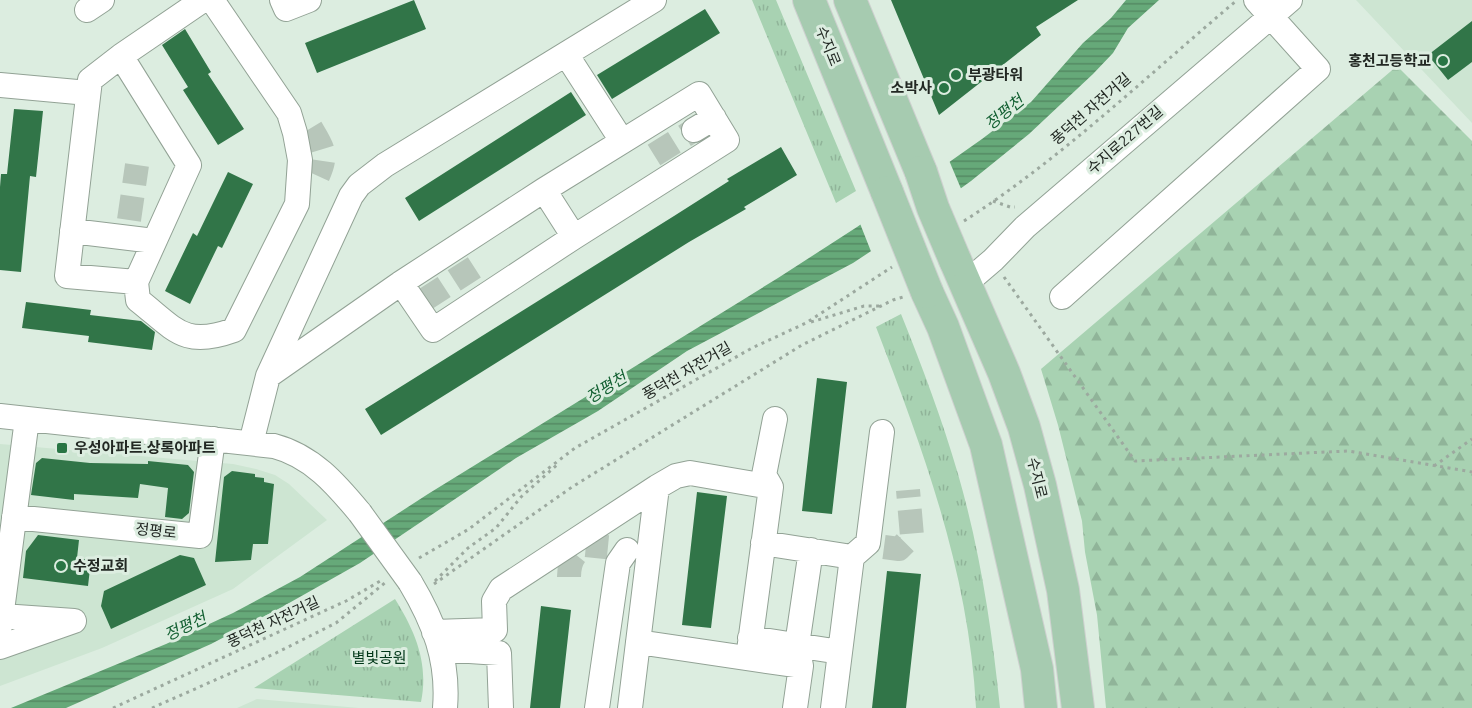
<svg xmlns="http://www.w3.org/2000/svg" width="1472" height="708" viewBox="0 0 1472 708" font-family="Ubuntu,'Noto Sans KR',sans-serif">
<style>
.built{fill:#cde5d2}
.grass{fill:url(#grass-tufts)}
.forest{fill:url(#forest-firs)}
.water{fill:url(#water-rules)}
.pier{fill:#dcede0}
.building{fill:#317548}
.lines{fill:none;stroke-linecap:round;stroke-linejoin:round}
.minor-tunnel{stroke:#b7c6ba;stroke-width:24;stroke-dasharray:24 12;stroke-linecap:butt}
.minor-casing{stroke:#92a295;stroke-width:26}
.major-casing{stroke:#ced0cf;stroke-width:34}
.path{stroke:#9ca99f;stroke-width:3;stroke-dasharray:3 4.5;stroke-linecap:butt}
.minor{stroke:#fff;stroke-width:24}
.major{stroke:#a6cbb0;stroke-width:32}
.minor-bridge-casing{stroke:#92a295;stroke-width:26;stroke-linecap:butt}
.major-bridge-casing{stroke:#ced0cf;stroke-width:34;stroke-linecap:butt}
.minor-bridge{stroke:#fff;stroke-width:24}
.major-bridge{stroke:#a6cbb0;stroke-width:32}
.poi-dot{fill:#287544;stroke:#dcede0;stroke-width:2}
.labels{text-anchor:middle;stroke-width:6;stroke-linejoin:round;paint-order:stroke}
.street-label{font-size:15px;fill:#222823;stroke:#dcede0}
.poi-label{font-size:15px;font-weight:bold;fill:#222823;stroke:#dcede0;text-anchor:start}
.park-label{font-size:15px;fill:#003718;stroke:#dcede0}
.water-label{font-size:16px;font-style:italic;fill:#136032;stroke:#dcede0}
</style>
<defs>
<pattern id="grass-tufts" width="24" height="20" patternUnits="userSpaceOnUse" patternTransform="scale(1.5)"><rect width="24" height="20" fill="#a8d2b2"/><path d="M3 7l-1-3M5 7V3M7 7l1-3M15 17l-1-3M17 17v-4M19 17l1-3" fill="none" stroke="#90b499"/></pattern>
<pattern id="forest-firs" width="22" height="20" patternUnits="userSpaceOnUse" patternTransform="scale(1.5)"><rect width="22" height="20" fill="#a8d2b2"/><path d="M5 1l3.5 6h-7zM16 11l3.5 6h-7z" fill="#90b499"/></pattern>
<pattern id="water-rules" width="6" height="5" patternUnits="userSpaceOnUse" patternTransform="scale(1.5)"><rect width="6" height="5" fill="#66a979"/><path d="M0 2.5h6" fill="none" stroke="#548a63"/></pattern>
</defs>
<rect width="100%" height="100%" fill="#dcede0"/>
<!-- built -->
<path class="built" d="M1356 0H1472V123Z
M0 444 233 464 256 469 275 475 289 484 327 520 233 589 102 648 0 686Z
M257 699 359 708H237Z"/>
<!-- grass -->
<path class="grass" d="M752 0H776L856 191 836 203Z
M901 314C922 366 942 419 958 474 980 550 992 629 1000 708H976C969 573 924 452 876 327Z
M395 599C415 631 429 663 421 702L254 688Z"/>
<!-- forest -->
<path class="forest" d="M1397 66 1472 141V708H1106L1097 615 1085 552 1082 521 1058 425 1041 369Z"/>
<!-- water -->
<path class="water" d="M1126 0H1159L1128 28 1113 53 1093 74 1029 134 971 181 903 230 853 263 687 351 598 411 516 458 360 563 282 607 211 644 66 708H11L166 644 233 613 300 577 428 494 778 278 857 227 982 139 1031 102 1083 43 1111 18Z"/>
<!-- pier -->
<path class="pier" d="M948 158 962 191 872 254 859 221Z"/>
<!-- building -->
<path class="building" d="M414 0 426 29 317 73 305 43Z
M891 0H1078L1036 27 1041 35 939 115Z
M705 9 720 33 612 99 597 75Z
M1472 21V62L1448 80 1428 55Z
M185 29 211 72 208 74 244 129 218 145 183 90 188 87 162 45Z
M571 92 586 115 419 221 405 198Z
M14 109 43 111 36 177 30 176 21 272 0 270V187L1 174H7Z
M781 147 797 175 744 207 746 209 689 242 381 435 365 409 674 216 729 181 727 179Z
M228 172 253 184 222 248 218 246 190 304 165 291 193 233 197 236Z
M26 302 91 310 90 315 141 321 155 332 152 350 88 342 89 336 22 328Z
M817 378 847 382 832 514 802 511Z
M42 458 90 463 148 464V461L188 465 194 472 189 513 182 519 165 517 168 488 140 484 138 498 74 494V500L31 495 36 463Z
M232 471 255 474V477L264 478V482L274 484 268 544H253L251 560 215 562 224 477Z
M697 492 727 496 711 628 682 625Z
M38 535 79 540 77 558 91 560 88 586 23 578 26 551Z
M180 555 194 558 206 585 111 629 101 606 104 591Z
M887 571 921 574 906 708H872Z
M541 606 571 610 560 708H530Z"/>
<g class="lines">
<!-- minor-tunnel -->
<path class="minor-tunnel" d="M311 128C323 148 328 154 318 176
M654 155 694 130
M129 220 137 165
M424 300 478 265
M884 547 899 549 912 536 908 490
M569 577C569 561 574 554 586 545L616 548"/>
<!-- minor casing -->
<g class="minor-casing">
<path id="minor" d="M282 0 286 9 309 0
M87 10 102 0
M566 54 622 141
M121 56 189 165 136 282 67 276 90 80Z
M121 56 203 0
M0 85 88 93
M694 130 714 118
M544 190 574 237
M72 231 154 241
M136 282 138 300C176 330 184 348 234 330L297 204 300 160 295 133 289 113 212 0
M965 284 993 260 1025 227 1290 0
M1062 297 1318 69 1256 0
M268 376 401 283 544 190 699 94 727 140 574 237 433 330 401 283
M0 416 274 446C312 456 336 484 360 513
M251 443 268 376 351 196 359 185 385 165 654 0
M771 487 764 475 775 419
M14 517 200 536 213 439
M763 543 852 557
M410 582C434 622 449 660 445 708
M0 626 27 419
M434 632 495 630 494 601 501 589 657 487 676 476 690 473 771 487 748 658
M750 638 840 652
M638 642 801 666 795 708
M0 647 74 621 2 616
M440 649 499 653 501 708
M801 666 797 645 811 550
M597 708 618 563 627 550
M630 708 657 487
M833 708 852 557 868 543 882 432"/>
</g>
<!-- major casing -->
<g class="major-casing">
<path id="major" d="M809 0 887 192
M850 0 921 172
M955 260 1004 373 1024 427 1040 485 1063 590 1078 708
M927 292 943 327 986 445 1037 669 1041 708"/>
</g>
<!-- path -->
<path class="path" d="M993 201 1010 207H1015
M964 221C1062 158 1147 76 1236 1
M1004 277 1135 461 1348 451 1472 472
M811 322 864 306H880
M1434 466 1472 439
M419 558 469 529 575 448 752 348 806 323 892 267
M435 581 468 548 496 528 521 497 558 464
M434 584 572 487 802 345 893 300 903 297
M113 708 346 601 382 580
M152 708 276 653 336 623 386 582"/>
<!-- minor -->
<use href="#minor" class="minor"/>
<!-- major -->
<use href="#major" class="major"/>
<!-- minor-bridge casing -->
<g class="minor-bridge-casing">
<path id="minor-bridge" d="M360 513 410 582"/>
</g>
<!-- major-bridge casing -->
<g class="major-bridge-casing">
<path id="major-bridge" d="M921 172 933 208 955 260
M887 192 927 292"/>
</g>
<!-- minor-bridge -->
<use href="#minor-bridge" class="minor-bridge"/>
<!-- major-bridge -->
<use href="#major-bridge" class="major-bridge"/>
</g>
<!-- markers -->
<g class="poi-dot">
<circle cx="1443" cy="61" r="6"/>
<circle cx="956" cy="75" r="6"/>
<circle cx="944" cy="88" r="6"/>
<rect x="56" y="442" width="12" height="12" rx="3"/>
<circle cx="61" cy="566" r="6"/>
</g>
<g class="labels">
<!-- street labels -->
<g class="street-label">
<text transform="translate(828 46) rotate(68)" y="5">수지로</text>
<text transform="translate(1091 109) rotate(-41)" y="5">풍덕천 자전거길</text>
<text transform="translate(1125 140) rotate(-41)" y="5">수지로227번길</text>
<text transform="translate(687 371) rotate(-30)" y="5">풍덕천 자전거길</text>
<text transform="translate(1037 478) rotate(76)" y="5">수지로</text>
<text transform="translate(156 531) rotate(6)" y="5">정평로</text>
<text transform="translate(273 622) rotate(-25)" y="5">풍덕천 자전거길</text>
</g>
<!-- poi labels -->
<g class="poi-label">
<text x="1431" y="66" text-anchor="end">홍천고등학교</text>
<text x="968" y="80">부광타워</text>
<text x="932" y="93" text-anchor="end">소박사</text>
<text x="74" y="453">우성아파트.상록아파트</text>
<text x="73" y="571">수정교회</text>
</g>
<!-- park labels -->
<g class="park-label">
<text x="379" y="663">별빛공원</text>
</g>
<!-- water labels -->
<g class="water-label">
<text transform="translate(1004 112) rotate(-39)" y="6">정평천</text>
<text transform="translate(606 387) rotate(-32)" y="6">정평천</text>
<text transform="translate(185 626) rotate(-26)" y="6">정평천</text>
</g>
</g>
</svg>
